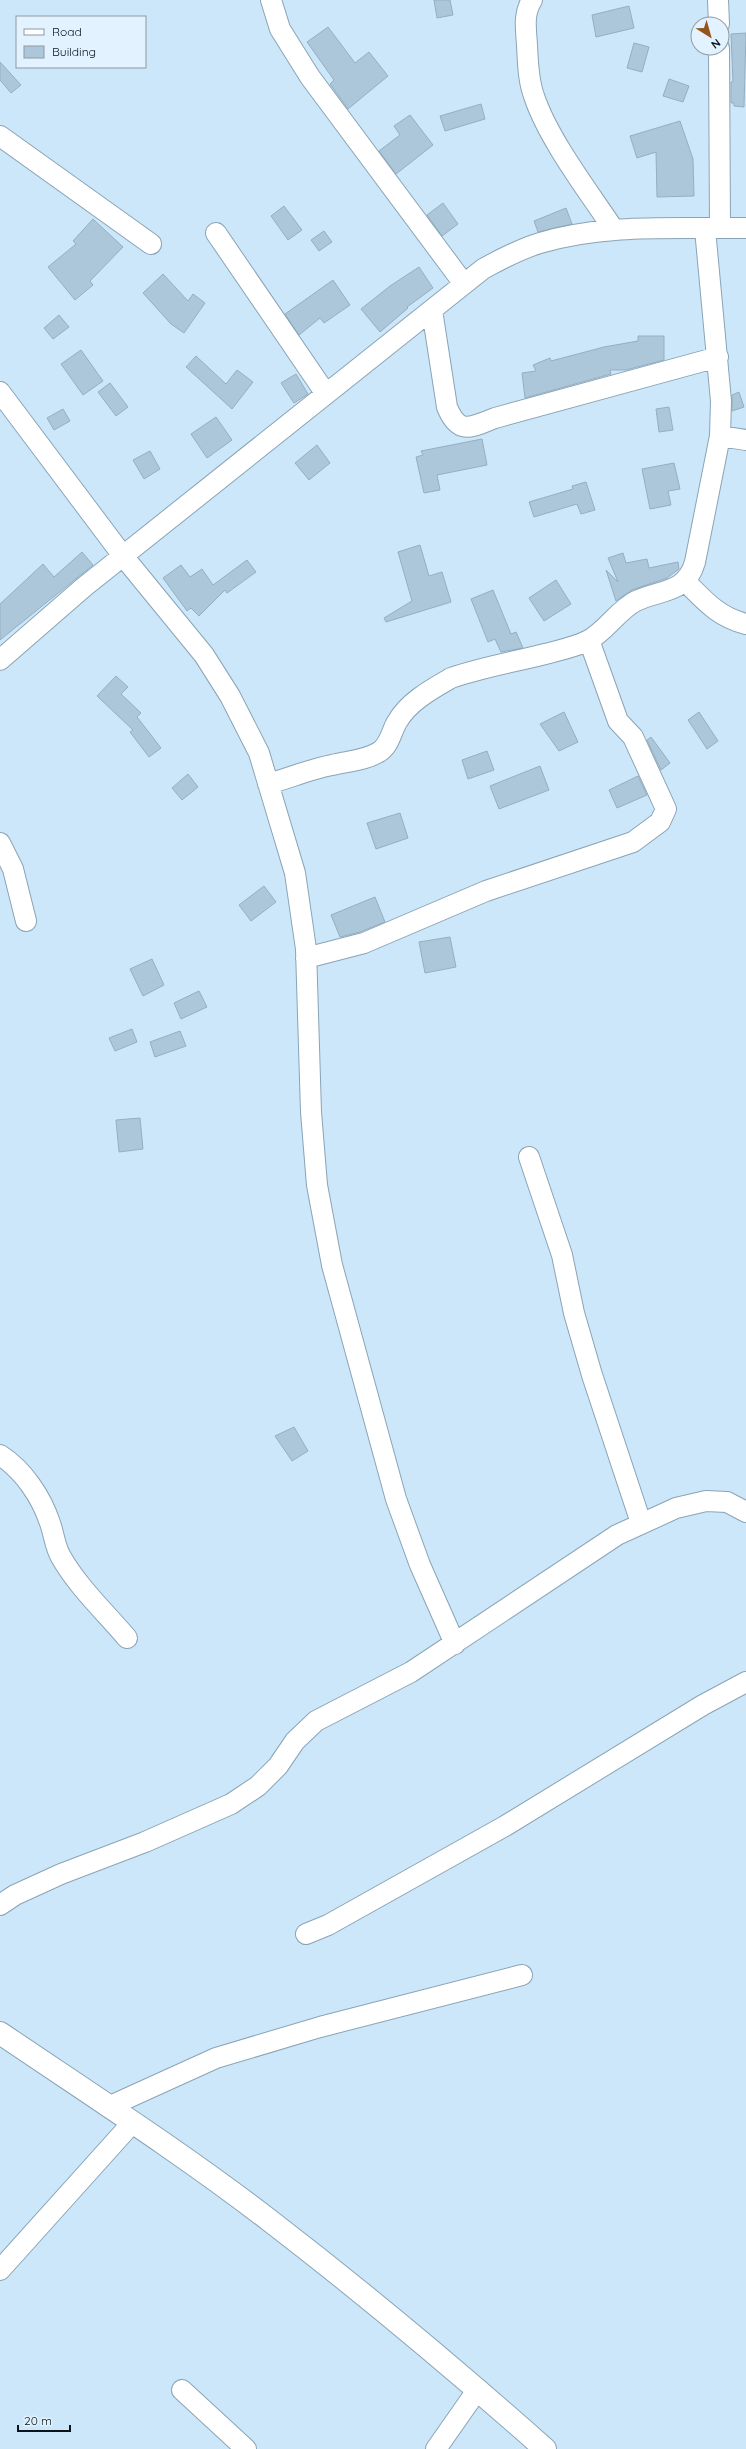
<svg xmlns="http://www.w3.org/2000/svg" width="746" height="2449" viewBox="0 0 746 2449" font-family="Quicksand,sans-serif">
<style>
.building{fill:#acc7d9;stroke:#95afc1}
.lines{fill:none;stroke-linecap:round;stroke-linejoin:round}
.minor-casing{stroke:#8aa4b6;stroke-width:22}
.tertiary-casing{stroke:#8aa4b6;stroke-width:24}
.minor{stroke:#fff;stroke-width:20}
.tertiary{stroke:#fff;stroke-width:22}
</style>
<rect width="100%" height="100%" fill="#cce7f9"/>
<!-- building -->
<path class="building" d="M434 0H450L453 15 437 18Z
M629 6 634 28 596 37 592 15Z
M328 27 355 63 369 52 388 76 348 109 330 84 334 80 307 42Z
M746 33 744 107 734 106V103H731V82H733L731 34Z
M634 43 649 47 642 72 627 68Z
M0 62 21 85 11 93 0 80Z
M669 79 689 86 683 102 663 96Z
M481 104 485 119 445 131 440 116Z
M410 115 433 145 396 174 379 151 400 135 394 126Z
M680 121 693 159 694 196 657 197 656 152 637 158 630 136Z
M443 203 458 224 442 236 427 215Z
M284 206 302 230 288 240 271 216Z
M566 208 572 224 538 232 534 221Z
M93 219 123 247 90 281 93 285 75 300 48 267 76 244 73 241Z
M324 231 332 242 319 251 311 240Z
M419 267 433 288 407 307 408 308 380 332 361 309 390 286Z
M163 274 188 301 193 294 205 303 184 333 171 324 143 293Z
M333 280 350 305 324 323 320 318 299 335 285 314Z
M59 315 69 327 53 339 44 328Z
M638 336H664V360L626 370H610L611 374 525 398 522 373 536 371 533 365 550 358 551 361 604 347 638 341Z
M81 350 103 381 83 395 61 364Z
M196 356 226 384 237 370 253 382 232 409 186 367Z
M296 374 308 394 294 403 281 383Z
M110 383 128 407 116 416 98 392Z
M739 392 744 407 732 411V395Z
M669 407 673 430 659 432 656 409Z
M63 409 70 421 54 430 47 418Z
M216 417 232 440 207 458 191 434Z
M482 439 487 465 437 475 440 490 424 493 416 457 423 455 421 451Z
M317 445 330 463 309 480 295 463Z
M150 451 160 469 144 479 133 460Z
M674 463 680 489 668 491 671 505 650 509 642 469Z
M586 482 595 510 581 514 577 504 534 517 529 502 573 489 572 486Z
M420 545 429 576 442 572 451 602 386 622 384 618 412 601 398 552Z
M82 552 93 565 0 640V604L43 564 54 577Z
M623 553 626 563 647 559 649 568 678 562 679 569 667 578 632 590 616 601 606 570 618 582 608 558Z
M247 560 256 572 227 593 225 590 199 616 191 608 187 611 163 578 181 565 190 577 202 569 213 585Z
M556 580 571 604 544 621 529 598Z
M493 590 511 634 516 632 523 648 501 652 495 639 488 642 471 599Z
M116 676 128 687 121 694 141 713 137 717 161 748 149 757 130 732 133 730 97 696Z
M564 712 578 742 559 751 540 724Z
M699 712 718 741 707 749 688 720Z
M651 737 670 763 661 770 647 740Z
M487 751 494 770 468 779 462 760Z
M540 766 549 790 499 809 490 786Z
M188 774 198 787 182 800 172 788Z
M638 776 647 795 617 808 609 790Z
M400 813 408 838 376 849 367 823Z
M264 886 276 902 251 921 239 905Z
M375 897 385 922 360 932 340 937 331 915Z
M450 937 456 967 425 973 419 942Z
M152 959 164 985 143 996 130 969Z
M199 991 207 1007 181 1019 174 1003Z
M132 1029 137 1042 115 1051 109 1038Z
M180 1031 186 1046 155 1057 150 1042Z
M140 1118 143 1149 119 1152 116 1120Z
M294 1427 308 1451 292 1461 275 1436Z"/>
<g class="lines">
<!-- minor casing -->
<g class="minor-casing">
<path id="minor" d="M271 0 280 29 310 77 464 284
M532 0C523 14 526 29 527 45 528 62 528 80 534 96 548 139 589 192 614 230
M718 0 719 24
M719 48 720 228
M0 136 151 244
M216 233 326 394
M432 310 447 407C459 436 471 427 495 418L718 357
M0 392 123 556 204 655 230 696 259 753 295 873 306 949 311 1112 317 1185 332 1265 396 1499 420 1565 455 1644
M720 436 746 440
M686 582C705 601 718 617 746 624
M0 660 84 587 483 269C501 259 520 249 540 243 606 223 679 229 746 228
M268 784C289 778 311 769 332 765 348 761 364 761 379 752 390 745 391 732 397 722 408 702 432 689 451 678 482 667 514 662 545 654 560 650 576 647 589 640 607 630 618 610 636 601 661 589 686 594 695 562L720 436 721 401 705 229
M0 843 13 869 26 921
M306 958 364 943 486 891 633 842 660 822 666 809 633 737 618 721 589 640
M529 1157 562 1255 574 1313 592 1375 641 1523
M0 1455C23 1470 41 1496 50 1523 54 1534 55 1547 61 1557 78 1587 105 1612 127 1638
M0 1905 15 1895 61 1874 145 1842 231 1804 258 1786 278 1766 295 1741 316 1721 411 1672 617 1535 676 1508 706 1501 727 1502 746 1512
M306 1934 328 1925 505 1826 703 1705 746 1682
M108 2107 216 2058 320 2027 522 1975
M0 2270 133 2122
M182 2390 246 2449
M436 2449 478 2389"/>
</g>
<!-- tertiary casing -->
<g class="tertiary-casing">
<path id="tertiary" d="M0 2033C90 2094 182 2153 269 2220 364 2293 456 2370 545 2449"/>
</g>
<!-- minor -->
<use href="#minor" class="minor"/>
<!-- tertiary -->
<use href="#tertiary" class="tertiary"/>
</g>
<!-- legend -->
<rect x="16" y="16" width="130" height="52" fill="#e2f2fe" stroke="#8c99a3"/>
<rect x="24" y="29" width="20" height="6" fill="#ffffff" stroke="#8c99a3"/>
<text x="52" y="36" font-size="12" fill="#0b141b">Road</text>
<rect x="24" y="46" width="20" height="12" fill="#acc7d9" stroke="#8c99a3"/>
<text x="52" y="56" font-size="12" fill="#0b141b">Building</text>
<!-- north arrow -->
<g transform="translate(710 36) rotate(143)"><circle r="19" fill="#e2f2fe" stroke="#8c99a3"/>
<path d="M0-3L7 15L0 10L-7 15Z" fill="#94551c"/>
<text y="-6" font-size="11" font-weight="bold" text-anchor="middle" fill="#0b141b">N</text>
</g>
<!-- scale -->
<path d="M18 2425v6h52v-6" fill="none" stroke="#0b141b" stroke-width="2"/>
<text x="24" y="2425" font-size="12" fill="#0b141b" stroke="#e2f2fe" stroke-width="3" paint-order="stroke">20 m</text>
</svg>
